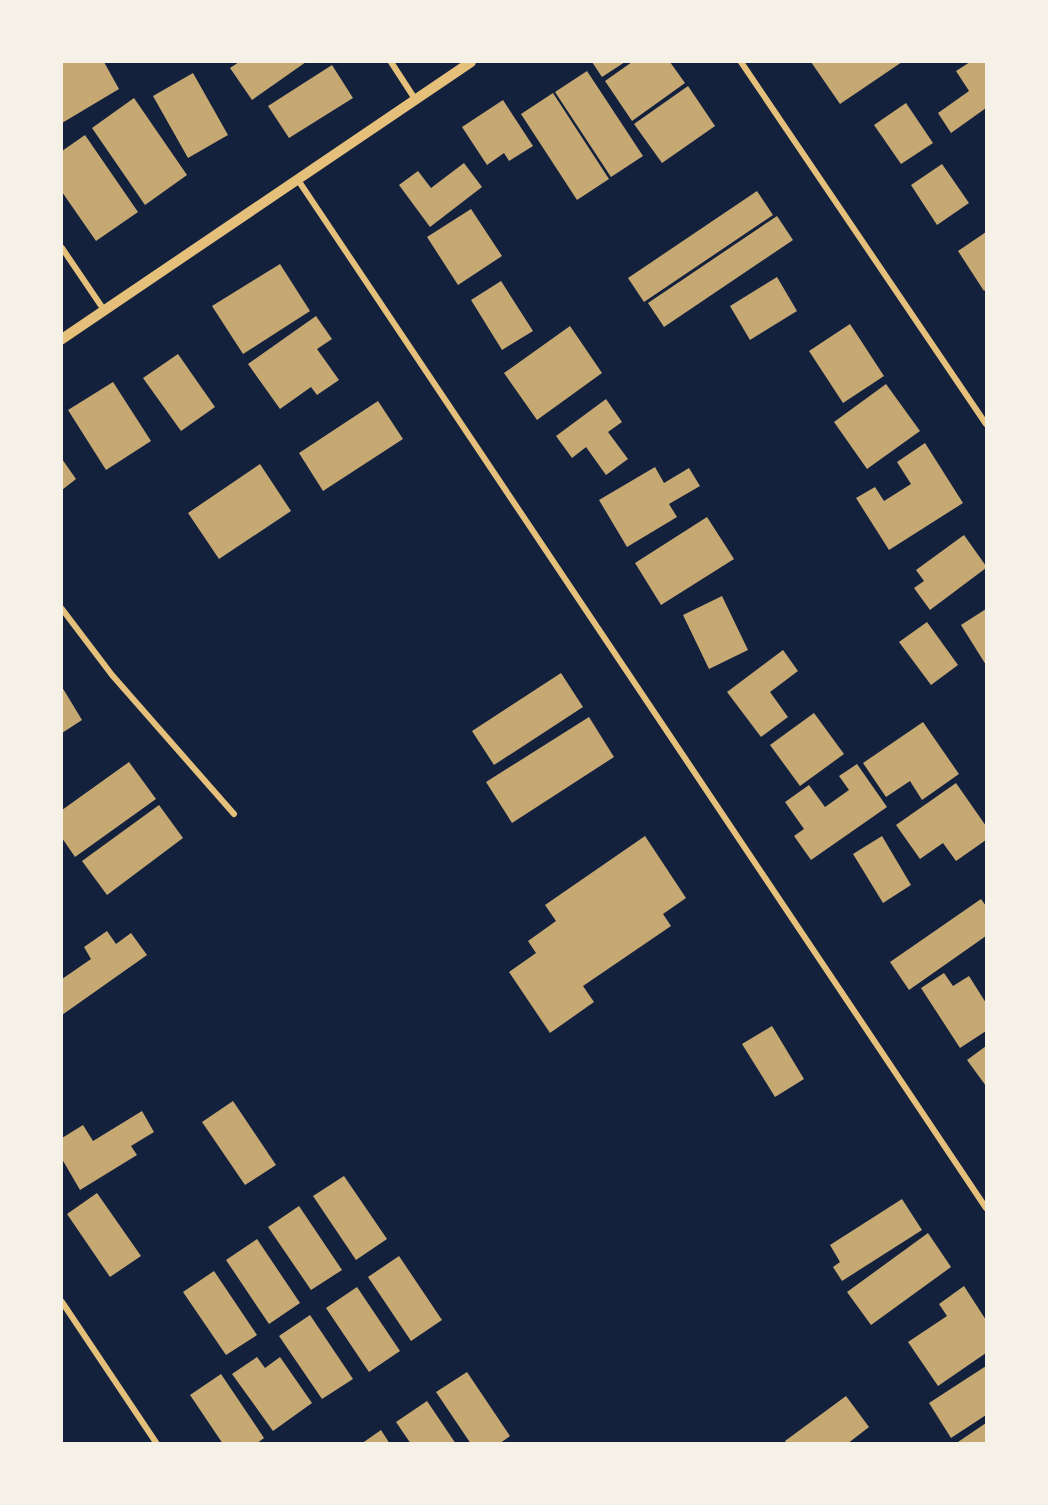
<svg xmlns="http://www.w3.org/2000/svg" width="1048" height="1505" viewBox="0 0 1048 1505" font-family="Barlow,sans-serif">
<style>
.building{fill:#c6a872}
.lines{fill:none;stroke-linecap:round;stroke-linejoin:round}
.minor{stroke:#e5c07b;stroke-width:6}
.tertiary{stroke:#e5c07b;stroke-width:10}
</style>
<rect width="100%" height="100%" fill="#14213d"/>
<!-- building -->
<path class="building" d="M62 62H104L119 89 62 123Z
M239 62H306L252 100 230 68Z
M592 62H625L602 77Z
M632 62H670L685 83 632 121 605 81Z
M811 62H902L840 104Z
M970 62H986V108L951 133 938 113 969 91 956 71Z
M332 65 353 98 289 138 268 106Z
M587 71 643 156 611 177 555 92Z
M193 73 228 135 188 158 153 96Z
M688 86 715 126 662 163 634 124Z
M553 93 609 179 577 200 521 114Z
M134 98 187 175 145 205 92 128Z
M503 100 533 146 509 161 504 153 487 165 462 127Z
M906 103 933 143 901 164 874 125Z
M85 135 138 212 96 241 62 192V151Z
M464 163 482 187 430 227 399 185 418 171 431 188Z
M942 164 969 203 937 225 911 185Z
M757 191 773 215 644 302 628 278Z
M471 209 502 256 458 285 427 237Z
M777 216 793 240 664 327 648 303Z
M986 232V289L984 291 958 251Z
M280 264 310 311 243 354 212 306Z
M777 277 797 311 750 340 730 306Z
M501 281 533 331 502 350 471 300Z
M316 316 332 339 317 349 339 380 317 395 311 387 280 409 248 364Z
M850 324 884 376 843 403 809 351Z
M570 326 602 373 537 420 504 373Z
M178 354 215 407 181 431 143 378Z
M113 382 151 441 106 470 68 410Z
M886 384 920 431 867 469 834 422Z
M606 399 622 422 608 432 628 459 606 475 586 447 572 458 556 436Z
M378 401 403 439 323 491 299 453Z
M925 443 963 503 889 550 856 498 875 487 884 501 911 484 897 462Z
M62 459 76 479 62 490Z
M260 464 291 511 219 559 188 513Z
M655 467 664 483 689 468 700 486 669 504 677 517 627 547 599 500Z
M707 517 734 559 661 605 635 563Z
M964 535 986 566V568L930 610 914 588 924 581 916 570Z
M722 596 748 650 709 669 683 615Z
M986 609V665L961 625Z
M927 622 958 665 931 685 899 642Z
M783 650 798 671 770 692 788 717 761 737 727 692Z
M561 673 583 707 494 765 472 731Z
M62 687 82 720 62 733Z
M814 713 844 754 800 786 770 745Z
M589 717 614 757 512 823 486 782Z
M923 722 959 774 922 800 910 781 886 797 863 763Z
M129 762 156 799 75 857 62 838V810Z
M857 764 887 807 811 860 794 836 804 829 785 802 809 785 825 807 849 790 839 776Z
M956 783 986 826V840L956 861 943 843 920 859 896 825Z
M159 805 183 838 107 895 82 861Z
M645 836 686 898 663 914 671 926 583 986 594 1002 550 1033 509 972 536 953 528 941 556 921 545 905Z
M882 836 911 885 883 903 853 854Z
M981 899 986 906V936L909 990 890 962Z
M107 931 116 944 131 933 147 955 62 1015V979L91 959 84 947Z
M944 973 953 986 969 976 986 1003V1031L960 1048 921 988Z
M772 1026 804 1079 775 1097 742 1044Z
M986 1046V1086L967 1060Z
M233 1101 276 1165 245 1185 202 1122Z
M142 1111 154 1132 131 1146 137 1155 80 1190 62 1159V1138L83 1125 93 1141Z
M344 1176 387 1239 356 1260 313 1196Z
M97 1193 141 1256 110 1277 67 1214Z
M902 1199 922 1230 842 1281 833 1267 840 1262 830 1245Z
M299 1206 342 1270 311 1290 268 1227Z
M928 1233 951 1267 871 1325 847 1292Z
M257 1239 300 1303 269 1324 226 1260Z
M399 1256 442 1320 411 1341 368 1277Z
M214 1271 257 1335 226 1355 183 1292Z
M964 1286 986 1320V1353L938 1386 908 1342 947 1316 939 1304Z
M357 1287 400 1351 369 1372 326 1308Z
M310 1315 353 1379 322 1399 279 1336Z
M257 1357 265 1368 280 1357 312 1403 273 1431 232 1374Z
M986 1366V1415L951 1438 929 1403Z
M467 1372 510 1436 499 1444H471L436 1392Z
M221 1374 264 1438 256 1444H223L190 1395Z
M846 1396 869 1427 847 1444H787L785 1441Z
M427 1401 456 1444H411L396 1422Z
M986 1423V1444H955Z
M381 1430 390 1444H361Z"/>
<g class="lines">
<!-- minor -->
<path class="minor" d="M391 62 415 99
M741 62 986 424
M298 180 986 1208
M62 248 104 310
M62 609 112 675 234 814
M62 1302 157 1444"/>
<!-- tertiary -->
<path class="tertiary" d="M62 339 471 62"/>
</g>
<!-- border -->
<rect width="1048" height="1505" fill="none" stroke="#f6f1e7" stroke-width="126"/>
</svg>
